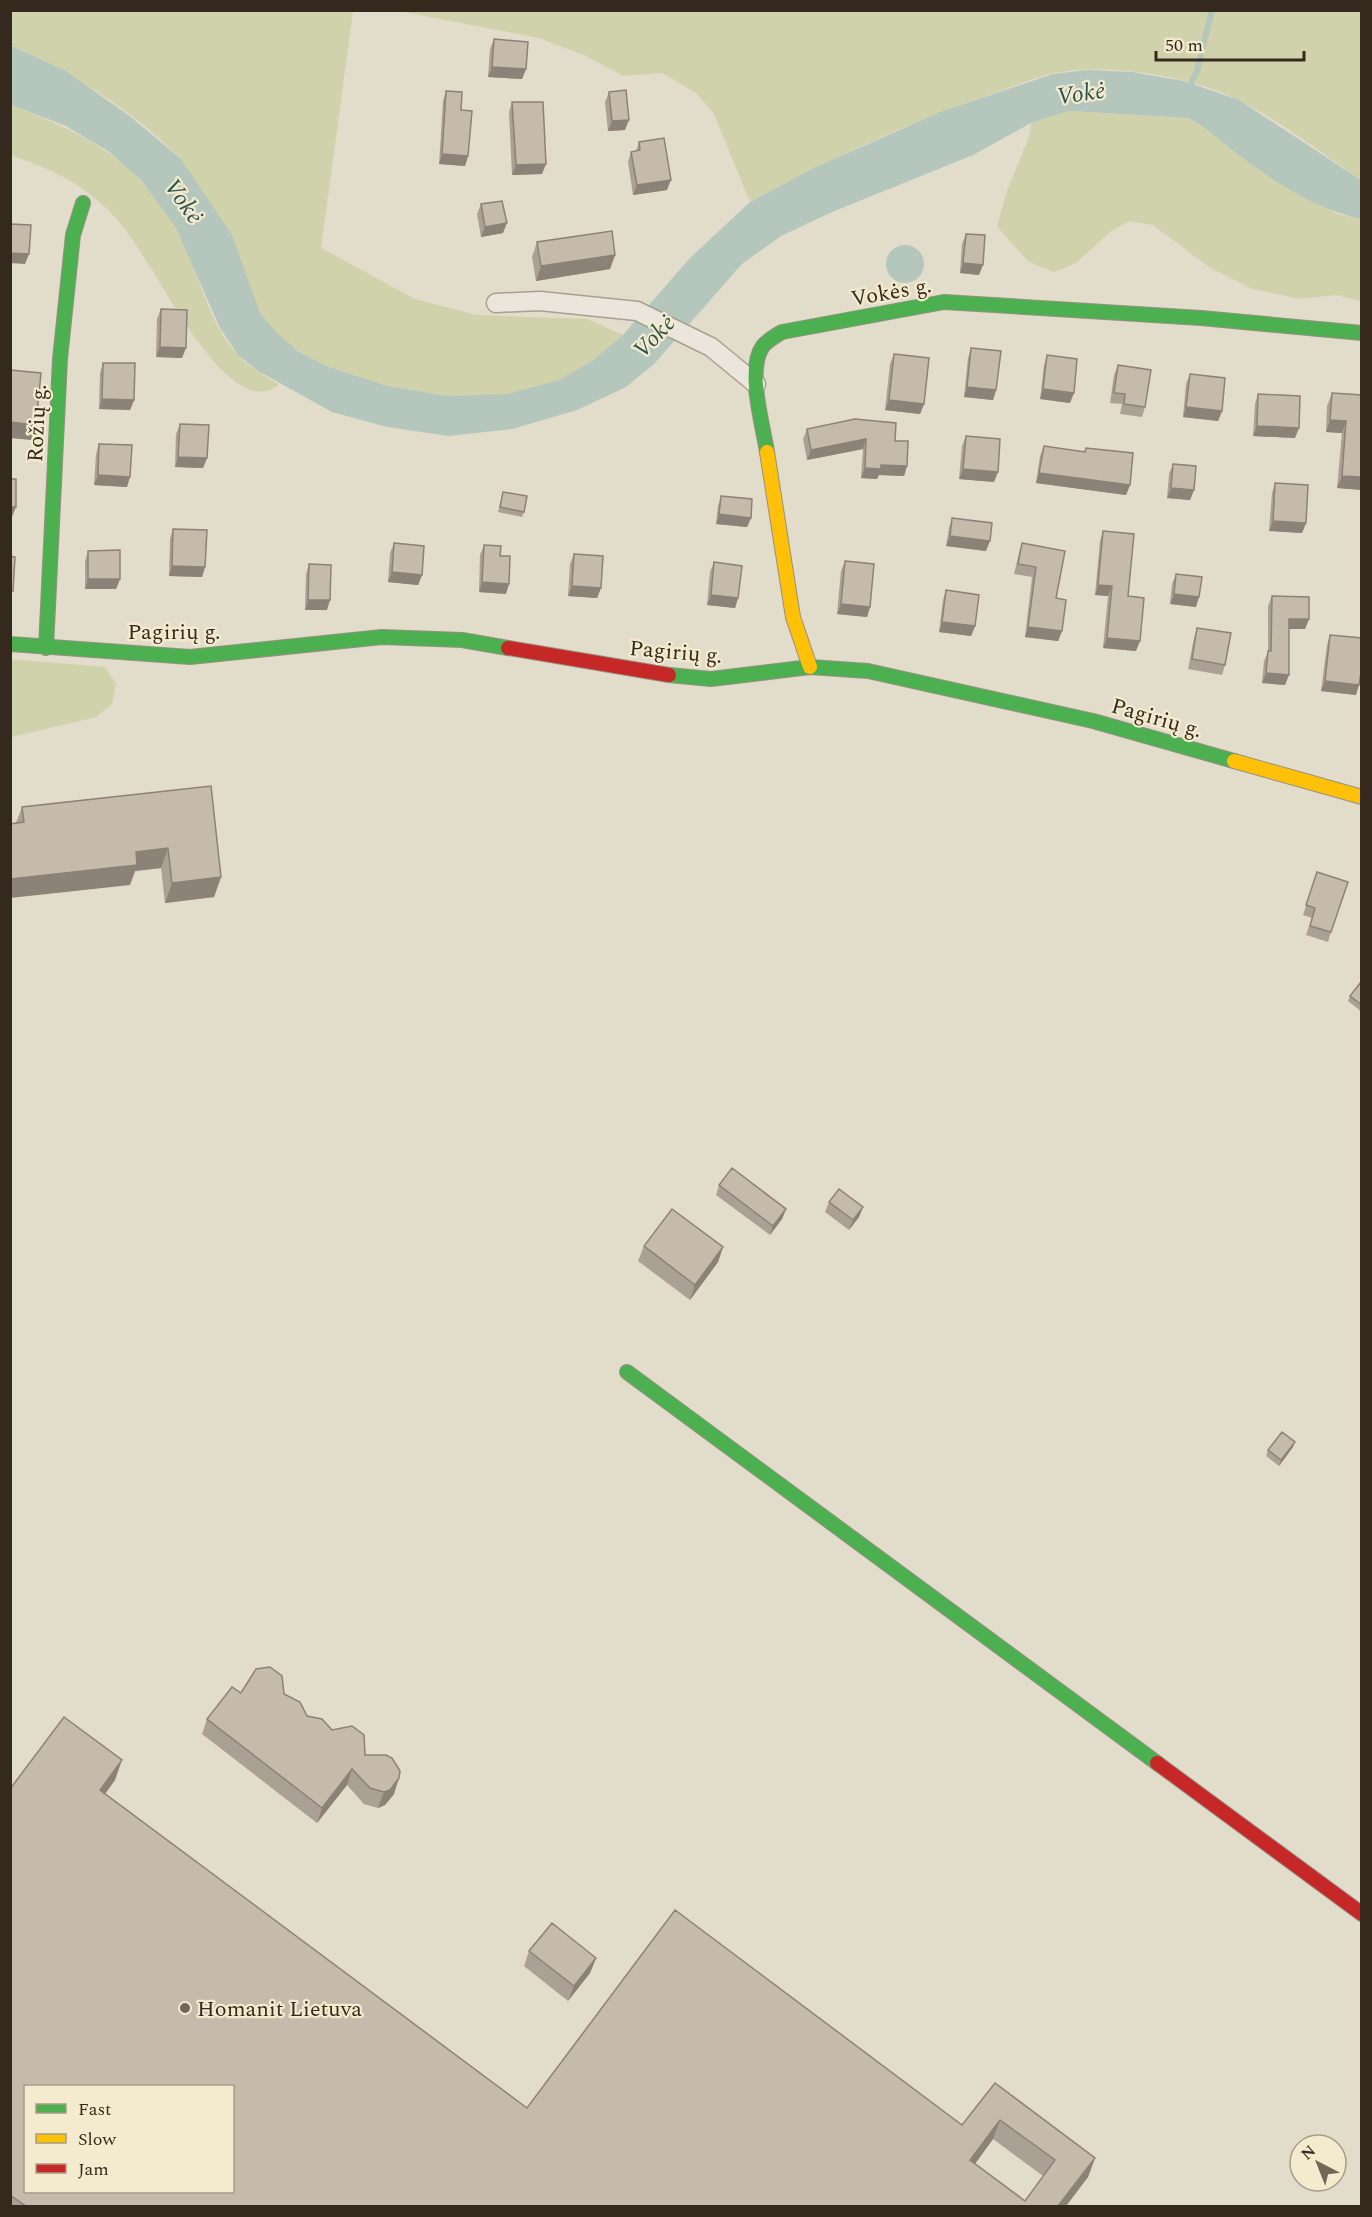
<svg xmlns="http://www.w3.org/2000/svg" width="1372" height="2217" viewBox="0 0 1372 2217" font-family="Spectral,serif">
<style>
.green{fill:#d0d2ac}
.water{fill:#b5c7bd}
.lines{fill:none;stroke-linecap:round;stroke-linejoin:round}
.stream{stroke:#b5c7bd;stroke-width:6}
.street-casing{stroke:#a7a093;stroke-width:21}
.fast-casing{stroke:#969084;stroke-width:16}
.slow-casing{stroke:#969084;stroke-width:16}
.jam-casing{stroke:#969084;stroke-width:16}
.street{stroke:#eae6db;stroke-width:18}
.fast{stroke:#4caf50;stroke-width:14}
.slow{stroke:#ffc107;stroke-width:14}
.jam{stroke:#c62828;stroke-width:14}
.wall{fill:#aaa093;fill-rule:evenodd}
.shaded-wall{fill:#8b8278}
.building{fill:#c6baab;stroke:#8b8278;stroke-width:1.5;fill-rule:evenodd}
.poi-dot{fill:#716859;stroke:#f4ebcf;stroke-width:2}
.labels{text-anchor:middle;stroke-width:4.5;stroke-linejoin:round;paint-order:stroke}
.street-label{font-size:22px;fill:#34291c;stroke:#f4ebcf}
.poi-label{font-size:22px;fill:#34291c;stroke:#f4ebcf;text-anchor:start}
.water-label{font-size:24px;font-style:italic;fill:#2c5453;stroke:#f4ebcf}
</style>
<rect width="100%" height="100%" fill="#e2dcca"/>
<!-- green -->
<path class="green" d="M11 11H353L321 248 415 299 476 315 587 319 623 335C603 352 582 372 556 381 541 386 524 391 508 394 436 408 302 378 260 314 254 304 251 291 246 280 231 251 215 222 199 193 193 182 188 166 179 157 132 109 71 73 11 45Z
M399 11H1361V180C1322 153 1282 122 1240 101 1191 75 1108 63 1054 73 1032 78 1010 88 989 95 906 123 827 161 750 202L714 114 696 93 662 73 623 76 586 56 539 38Z
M10 105C84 133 134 157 176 228 199 268 206 321 238 355 250 368 266 376 279 385 271 390 264 393 254 391 201 376 153 256 112 214 78 180 54 171 11 155Z
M1068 111 1188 118 1202 124 1233 151 1337 214 1361 219V301L1336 295 1300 299 1253 289 1209 267 1153 225 1129 221 1110 232 1076 263 1054 272 1029 262 997 227 1006 194 1029 137 1031 123Z
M11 659 105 667 116 684 112 704 96 717 11 737Z"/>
<!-- water -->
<path class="water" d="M10 45 66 71 131 117 181 159 232 235 260 313 278 334 298 351 326 366 387 386 447 396 507 394 559 380 592 361 623 335 689 259 750 202 814 168 940 112 1053 74 1087 70 1132 72 1184 81 1239 100 1361 180V219C1314 209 1271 180 1232 150 1217 138 1205 126 1188 118L1068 111 1031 123 973 155 832 212 781 236 742 264 654 364 626 387 577 410 512 429 449 436 387 427 332 412 258 371 238 355 220 328 176 228 142 181 108 151 66 126 11 105Z
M886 264a19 19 0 1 1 38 0a19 19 0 1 1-38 0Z"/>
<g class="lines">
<!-- stream -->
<path class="stream" d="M1188 90 1197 71 1212 10"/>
<!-- street casing -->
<g class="street-casing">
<path id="street" d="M496 303 540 301 637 311 711 347 756 384"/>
</g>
<!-- fast casing -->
<g class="fast-casing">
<path id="fast" d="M767 452C763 425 746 369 763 346 768 340 775 336 782 332L944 302 1201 318 1362 333
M10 644 190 657 382 637 462 640 508 648
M46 648 60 359 73 235 83 203
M669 675 711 679 810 667 868 671 1093 721 1234 761
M627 1372 1157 1763"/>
</g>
<!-- slow casing -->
<g class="slow-casing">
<path id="slow" d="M767 452 793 617 810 667
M1234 761 1362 797"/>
</g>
<!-- jam casing -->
<g class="jam-casing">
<path id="jam" d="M508 648 669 675
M1157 1763 1362 1914"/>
</g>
<!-- street -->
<use href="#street" class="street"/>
<!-- fast -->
<use href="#fast" class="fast"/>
<!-- slow -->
<use href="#slow" class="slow"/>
<!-- jam -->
<use href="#jam" class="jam"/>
</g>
<!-- wall -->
<path class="wall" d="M494 39 526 69 522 79 488 77 490 49Z
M446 91 468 156 465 166 439 164 443 101Z
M609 92 625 130 608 131 605 102Z
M512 102 542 174 512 175 509 112Z
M639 142 667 190 633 195 628 162 631 152 636 151Z
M481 204 503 233 481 237 477 214Z
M966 234 979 275 960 273 962 244Z
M537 242 615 255 610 269 536 281 532 257Z
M161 309 182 358 156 357 157 319Z
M971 348 996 390 993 400 964 397 968 358Z
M894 354 924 404 920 414 885 410 890 364Z
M1047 355 1070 403 1040 399 1044 365Z
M103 363 134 400 130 410 99 409 100 373Z
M1118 365 1145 407 1142 417 1120 414 1122 404 1110 403 1114 375Z
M1190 374 1222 411 1218 421 1183 417 1186 384Z
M1332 393 1362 395V490L1337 488 1342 433 1326 432 1327 406Z
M1258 394 1295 438 1253 436 1255 404Z
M180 424 207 458 203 468 175 467 176 434Z
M807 429 895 441 907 466 904 476 879 475 877 479 861 478 863 449 807 460 803 439Z
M966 436 994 482 959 479 962 446Z
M99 444 127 487 94 485 96 454Z
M1044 446 1084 452 1086 448 1130 485 1126 495 1036 483 1040 456Z
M1173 464 1194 490 1190 500 1167 498 1169 474Z
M1275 483 1306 523 1302 533 1269 531 1272 493Z
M503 492 524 512 522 517 498 512Z
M721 496 751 518 747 527 716 524 718 506Z
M952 518 986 551 946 546 949 528Z
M173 529 205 567 202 577 169 576 170 539Z
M1103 531 1128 596 1136 651 1103 648 1108 596 1095 595 1100 541Z
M394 543 422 575 418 585 388 582 390 553Z
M1022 543 1056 598 1062 631 1058 641 1025 637 1032 577 1014 574 1019 553Z
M484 545 500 556 506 594 479 592 480 555Z
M88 551 120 579 116 589H85V561Z
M574 554 601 588 597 598 568 596 570 564Z
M845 561 870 607 867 617 837 614 841 571Z
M714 562 738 598 735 608 707 605 710 572Z
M309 564 327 610H305L306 574Z
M1176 574 1196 607 1170 604 1172 584Z
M946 590 975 626 971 636 939 632 943 600Z
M1272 596 1309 619 1305 629H1289L1285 685 1262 683 1264 661 1268 652V606Z
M1197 628 1225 665 1222 675 1188 669 1194 638Z
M1330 635 1356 695 1321 691 1327 645Z
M211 786 221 877 214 897 165 903 161 868 135 871 130 885 16 823 22 807Z
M1314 882 1331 932 1328 942 1306 935 1312 918 1303 915Z
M1362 983V1012L1348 1001 1350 996Z
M719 1185 786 1209 782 1219 770 1235 716 1195Z
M829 1202 863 1207 859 1217 849 1230 825 1212Z
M644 1246 723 1247 718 1262 690 1300 638 1261Z
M1293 1447 1279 1466 1266 1456 1268 1450Z
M241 1693 284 1694 307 1716 365 1755 394 1794 385 1805 378 1808 364 1804 347 1785 317 1823 202 1734 207 1719Z
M115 1780 105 1794 527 2108 962 2125 995 2083 1095 2158 1088 2177 1066 2206H10V1789ZM993 2139 1043 2176 1025 2201 975 2164Z
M529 1951 596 1958 590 1973 568 2001 524 1966Z"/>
<!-- shaded-wall -->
<path class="shaded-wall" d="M492 67 526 69 522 79 488 77Z
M629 120 625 130 608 131 612 121Z
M442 154 468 156 465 166 439 164Z
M546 164 542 174 512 175 516 165Z
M671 180 667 190 633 195 637 185Z
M507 223 503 233 481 237 485 227Z
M10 253 29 254 25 264 10 263Z
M615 255 610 269 536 281 541 266Z
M963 263 983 265 979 275 960 273Z
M160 347 186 348 182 358 156 357Z
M967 387 996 390 993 400 964 397Z
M1043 389 1074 393 1070 403 1040 399Z
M102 399 134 400 130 410 99 409Z
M889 400 924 404 920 414 885 410Z
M1186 407 1222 411 1218 421 1183 417Z
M1330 420 1346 421 1342 433 1326 432Z
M10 422 36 425 31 440 10 438Z
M1257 426 1299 428 1295 438 1253 436Z
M866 439 863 449 807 460 811 450Z
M178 457 207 458 203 468 175 467Z
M881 465 907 466 904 476 879 475 877 479 861 478 865 468Z
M963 469 998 472 994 482 959 479Z
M1039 473 1130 485 1126 495 1036 483Z
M98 475 130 477 127 487 94 485Z
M1342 476 1362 477V490L1337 488Z
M1171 488 1194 490 1190 500 1167 498Z
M10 507H16L12 517H10Z
M719 514 751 518 747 527 716 524Z
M1273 521 1306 523 1302 533 1269 531Z
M950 536 990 541 986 551 946 546Z
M172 566 205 567 202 577 169 576Z
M392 572 422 575 418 585 388 582Z
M88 579H120L116 589H85Z
M482 582 509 584 506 594 479 592Z
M1098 585 1112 586 1108 596 1095 595Z
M572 586 601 588 597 598 568 596Z
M1174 594 1199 597 1196 607 1170 604Z
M711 595 738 598 735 608 707 605Z
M308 600H330L327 610H305Z
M841 604 870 607 867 617 837 614Z
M1289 619H1309L1305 629H1285Z
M942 622 975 626 971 636 939 632Z
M1028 627 1062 631 1058 641 1025 637Z
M1107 638 1140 641 1136 651 1103 648Z
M1266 673 1289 675 1285 685 1262 683Z
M1325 681 1359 685 1356 695 1321 691Z
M168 848 161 868 135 871 130 885 10 898V879L136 852Z
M221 877 214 897 165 903 172 883Z
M863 1207 859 1217 849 1230 853 1220Z
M786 1209 782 1219 770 1235 773 1226Z
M723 1247 718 1262 690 1300 695 1285Z
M1295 1442 1293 1447 1279 1466 1281 1460Z
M122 1760 115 1780 93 1810 100 1790Z
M352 1769 347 1785 317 1823 322 1808Z
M399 1778 394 1794 385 1805 378 1808 384 1792Z
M596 1958 590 1973 568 2001 574 1986Z
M1000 2120 993 2139 963 2180 970 2160Z
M1095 2158 1088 2177 1066 2206H1058Z"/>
<!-- building -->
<path class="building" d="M494 39 528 42 526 69 492 67Z
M626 90 629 120 612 121 609 92Z
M446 91 462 92 461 110 472 111 468 156 442 154Z
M512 102H543L546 164 516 165Z
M664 138 671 180 637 185 631 152 640 150 639 142Z
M502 201 507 223 485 227 481 204Z
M10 224 31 225 29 254 10 253Z
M612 231 615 255 541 266 537 242Z
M966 234 985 235 983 265 963 263Z
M161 309 187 310 186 348 160 347Z
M971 348 1001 351 996 390 967 387Z
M894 354 929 358 924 404 889 400Z
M1047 355 1077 359 1074 393 1043 389Z
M103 363H135L134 400 102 399Z
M1118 365 1151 370 1145 407 1124 404 1125 394 1114 393Z
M10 370 41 373 36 425 10 422Z
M1190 374 1225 378 1222 411 1186 407Z
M1332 393 1362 395V477L1342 476 1346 421 1330 420Z
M1258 394 1300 396 1299 428 1257 426Z
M855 419 896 423 895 441H908L907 466 881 465V469L865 468 866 439 811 450 807 429Z
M180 424 209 425 207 458 178 457Z
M966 436 1000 439 998 472 963 469Z
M99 444 132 445 130 477 98 475Z
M1044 446 1085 452 1086 448 1133 453 1130 485 1039 473Z
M1173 464 1196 466 1194 490 1171 488Z
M10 479H16V507H10Z
M1275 483 1308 485 1306 523 1273 521Z
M503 492 527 496 524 512 500 507Z
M721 496 752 499 751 518 719 514Z
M952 518 992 523 990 541 950 536Z
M173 529 207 530 205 567 172 566Z
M1103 531 1134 534 1128 596 1144 598 1140 641 1107 638 1112 586 1098 585Z
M394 543 424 546 422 575 392 572Z
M1022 543 1065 551 1056 598 1066 600 1062 631 1028 627 1036 567 1018 564Z
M484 545 501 546 500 556H510L509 584 482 582Z
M120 550V579H88V551Z
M574 554 603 556 601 588 572 586Z
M10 556 15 557 13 591 10 590Z
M845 561 874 564 870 607 841 604Z
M714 562 742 566 738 598 711 595Z
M309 564 331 565 330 600H308Z
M1176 574 1202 577 1199 597 1174 594Z
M946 590 979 595 975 626 942 622Z
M1272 596 1309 597V619H1289V675L1266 673 1268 651H1271Z
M1197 628 1231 633 1225 665 1192 659Z
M1330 635 1362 638V666L1359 685 1325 681Z
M211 786 221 877 172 883 168 848 136 852 137 865 10 879V824L24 822 22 807Z
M1317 872 1348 882 1331 932 1310 926 1315 908 1306 905Z
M1361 982 1362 983V1005L1350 996Z
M732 1168 786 1209 773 1226 719 1185Z
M839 1189 863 1207 853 1220 829 1202Z
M672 1209 723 1247 695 1285 644 1246Z
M1282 1432 1295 1442 1281 1460 1268 1450Z
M270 1667 282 1676 284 1694 300 1702 307 1716 322 1719 332 1730 352 1726 364 1735 365 1755H386L392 1758 400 1771 399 1778 390 1790 384 1792 370 1788 352 1769 322 1808 207 1719 232 1687 241 1693 256 1669Z
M64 1717 122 1760 100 1790 527 2108 675 1910 962 2125 995 2083 1095 2158 1058 2206H26L10 2195V1789ZM26 2086H232V2192H26ZM1000 2120 1055 2160 1025 2201 970 2160Z
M552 1923 596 1958 574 1986 529 1951Z"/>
<!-- markers -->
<circle class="poi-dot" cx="185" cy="2008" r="6"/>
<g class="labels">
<!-- street labels -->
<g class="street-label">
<text transform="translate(891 291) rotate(-10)" y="8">Vokės g.</text>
<text transform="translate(36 423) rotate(-87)" y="8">Rožių g.</text>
<text x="174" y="639">Pagirių g.</text>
<text transform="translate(676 651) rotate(5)" y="8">Pagirių g.</text>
<text transform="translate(1157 717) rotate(16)" y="8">Pagirių g.</text>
</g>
<!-- poi labels -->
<g class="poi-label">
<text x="197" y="2016">Homanit Lietuva</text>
</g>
<!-- water labels -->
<g class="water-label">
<text transform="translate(1081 93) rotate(-8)" y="8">Vokė</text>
<text transform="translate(184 201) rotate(55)" y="8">Vokė</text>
<text transform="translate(654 336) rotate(-46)" y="8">Vokė</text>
</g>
</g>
<!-- border -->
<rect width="1372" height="2217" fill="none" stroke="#34291c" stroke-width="24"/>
<!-- legend -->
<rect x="24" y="2085" width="210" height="108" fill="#f4ebcf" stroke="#a79d87" stroke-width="1.5"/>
<rect x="36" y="2104" width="30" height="9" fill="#4caf50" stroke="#a79d87" stroke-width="1.5"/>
<text x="78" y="2115" font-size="18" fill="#34291c">Fast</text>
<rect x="36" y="2134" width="30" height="9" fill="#ffc107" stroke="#a79d87" stroke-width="1.5"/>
<text x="78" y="2145" font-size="18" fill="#34291c">Slow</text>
<rect x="36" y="2164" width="30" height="9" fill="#c62828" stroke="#a79d87" stroke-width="1.5"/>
<text x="78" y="2175" font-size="18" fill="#34291c">Jam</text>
<!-- north arrow -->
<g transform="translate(1318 2163) rotate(318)"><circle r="28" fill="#f4ebcf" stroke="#a79d87" stroke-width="1.5"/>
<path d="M0-4.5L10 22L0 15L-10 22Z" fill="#716859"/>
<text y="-9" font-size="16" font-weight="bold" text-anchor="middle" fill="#34291c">N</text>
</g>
<!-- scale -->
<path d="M1156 51v9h148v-9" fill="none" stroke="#34291c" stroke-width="3"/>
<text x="1165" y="51" font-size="18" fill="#34291c" stroke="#f4ebcf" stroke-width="4.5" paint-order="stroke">50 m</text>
</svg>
